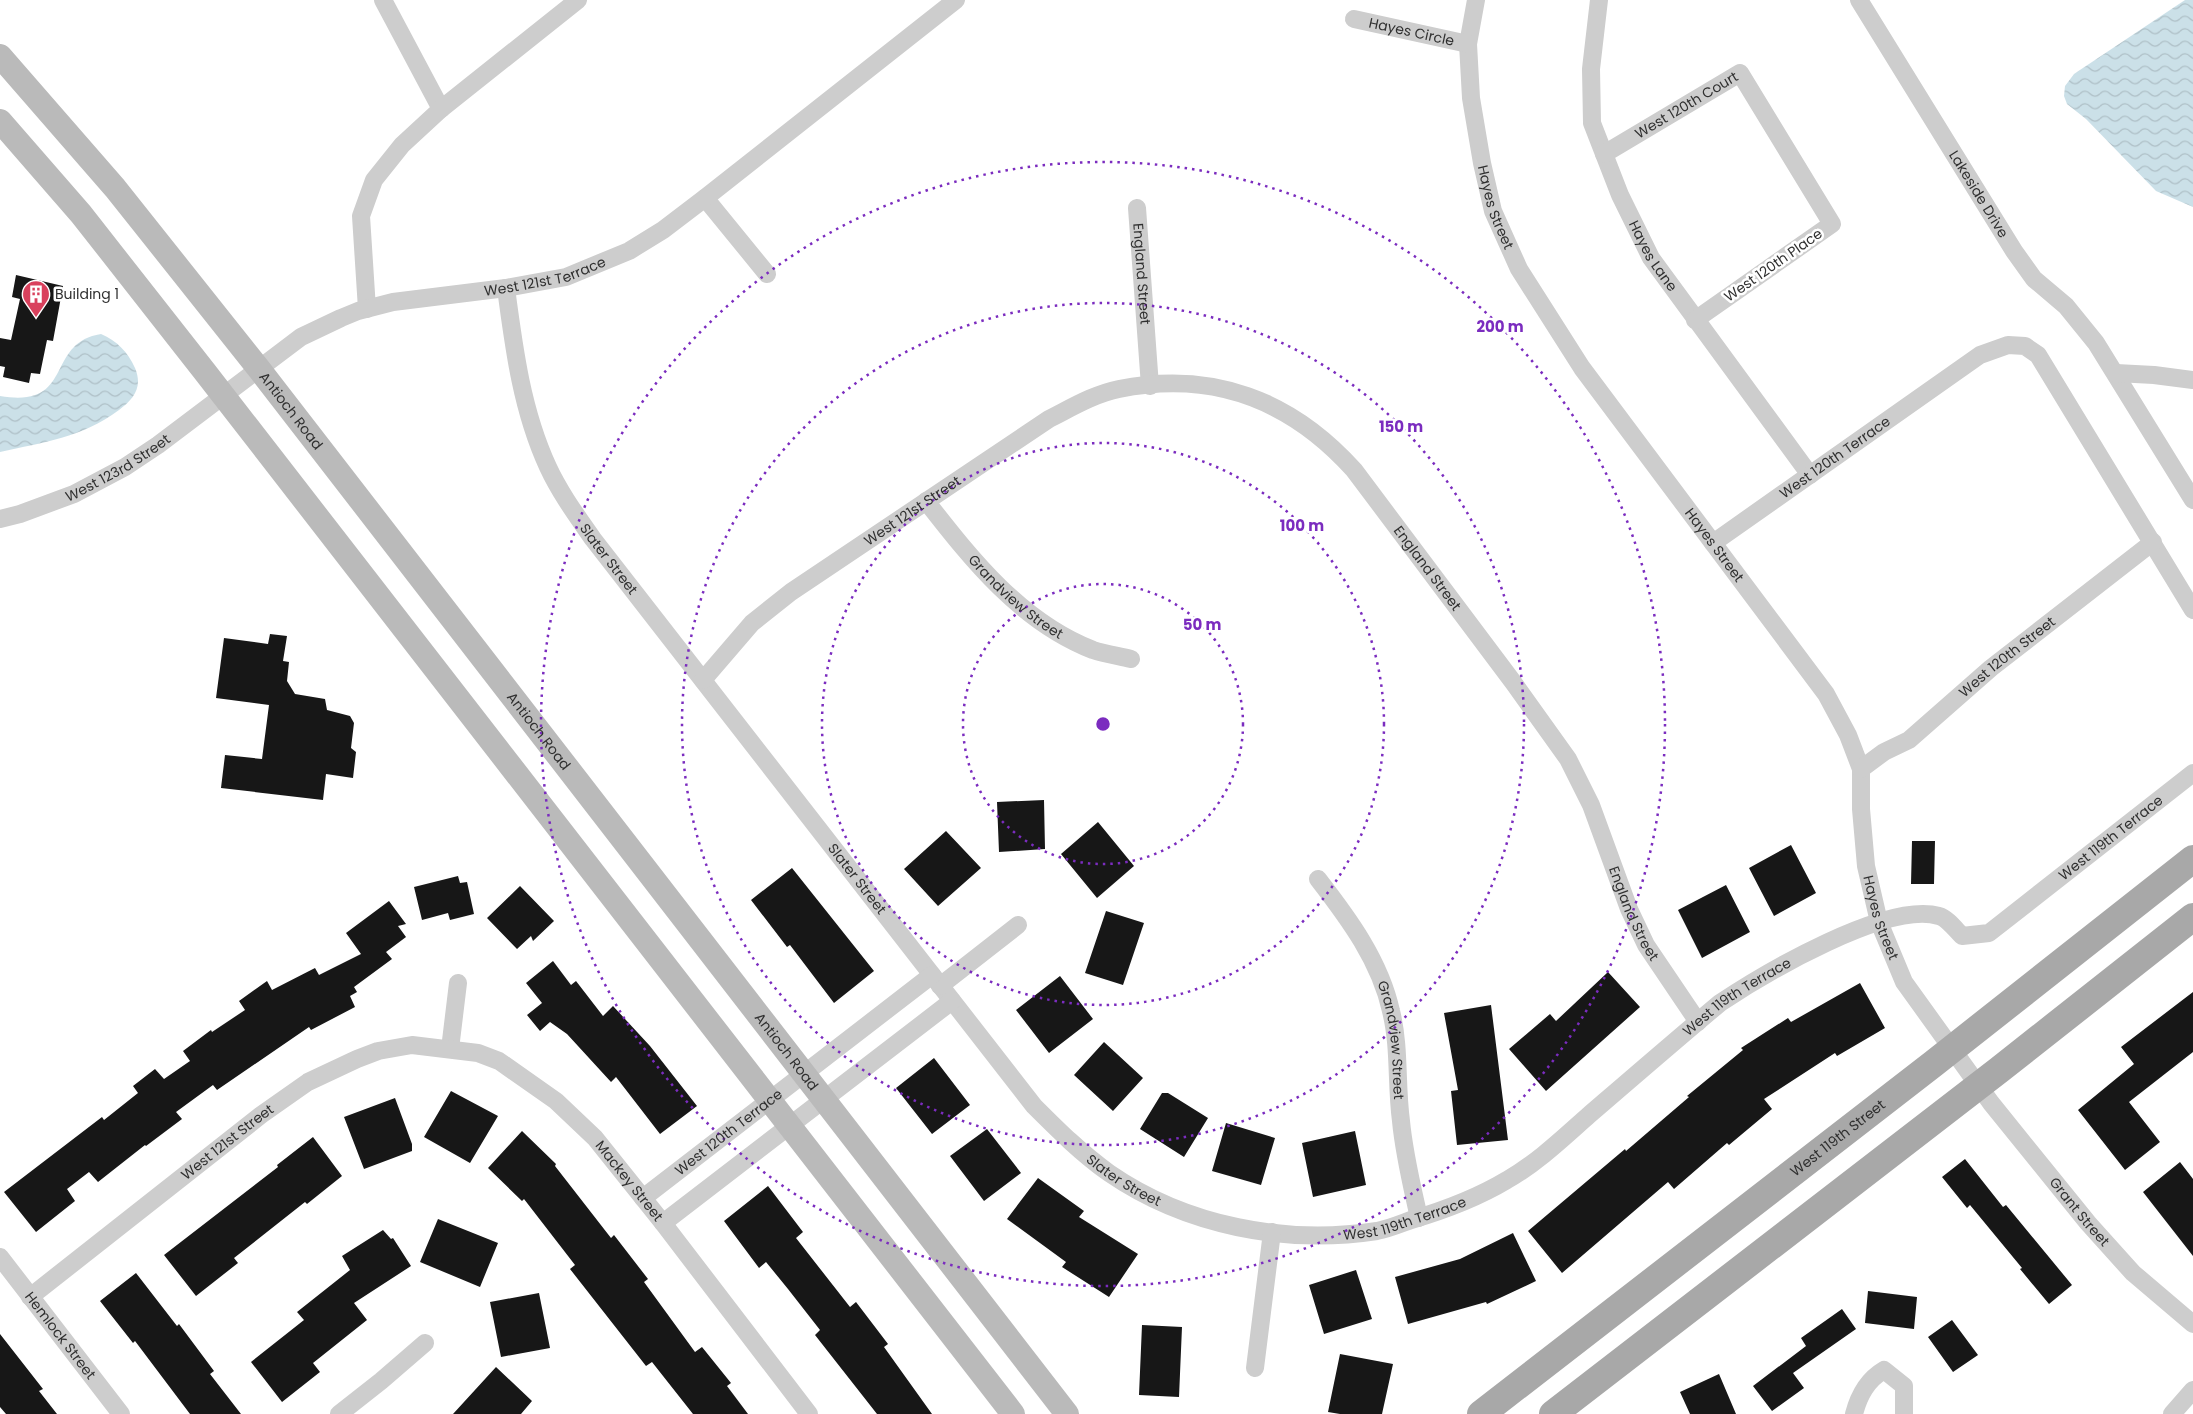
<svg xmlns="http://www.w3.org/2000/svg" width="2193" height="1414" viewBox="0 0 2193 1414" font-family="Poppins,sans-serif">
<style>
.water{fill:url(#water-waves)}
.building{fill:#171717}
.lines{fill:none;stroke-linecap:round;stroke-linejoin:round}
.minor{stroke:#cdcdcd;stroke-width:18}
.secondary{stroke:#bababa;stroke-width:24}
.primary{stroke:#a8a8a8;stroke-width:28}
.ring{fill:none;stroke:#7b2cbf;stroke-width:2.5;stroke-dasharray:2.5 5}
.labels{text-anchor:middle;stroke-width:5;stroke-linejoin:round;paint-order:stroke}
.street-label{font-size:14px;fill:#303030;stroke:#fff}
.poi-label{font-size:14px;fill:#303030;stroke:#fff;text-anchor:start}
.centre{fill:#7b2cbf;stroke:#fff;stroke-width:2.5}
.ring-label{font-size:15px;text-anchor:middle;font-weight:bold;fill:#7b2cbf;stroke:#fff;stroke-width:5;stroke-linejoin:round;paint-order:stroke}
</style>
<defs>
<pattern id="water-waves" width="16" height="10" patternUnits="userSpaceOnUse" patternTransform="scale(1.25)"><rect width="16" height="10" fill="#cbe0e8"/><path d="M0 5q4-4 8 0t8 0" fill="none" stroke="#afc0c7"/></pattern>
</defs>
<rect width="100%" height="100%" fill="#fff"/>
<!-- water -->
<path class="water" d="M2185 0H2193V207L2156 191 2086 119 2067 104 2064 96 2065 86 2074 74Z
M101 334C117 341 128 352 135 368 143 387 134 399 119 410 81 438 44 442 0 452V396C76 409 44 343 101 334Z"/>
<!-- building -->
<path class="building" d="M16 275 63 286 53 341 47 340 40 374 31 373 29 383 3 377 5 367 0 366V338L11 340 20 299 12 297Z
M270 634 287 636 283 661 289 662 287 681 295 694 325 699 327 710 350 716 354 723 351 748 356 752 353 778 326 774 323 800 221 788 225 755 262 759 269 705 216 698 224 638 268 644Z
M1044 800 1045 849 999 852 997 802Z
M1098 822 1134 866 1097 898 1061 854Z
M946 831 981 868 938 906 904 869Z
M1912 841H1935L1934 884H1911Z
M1791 845 1816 893 1774 916 1749 868Z
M792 868 874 971 834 1003 790 945 787 947 751 900Z
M458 876 460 883 467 882 474 914 450 920 448 913 422 920 414 887Z
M1726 885 1750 932 1702 958 1678 910Z
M520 886 554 921 533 941 531 936 517 949 487 918Z
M389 901 406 924 398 926 406 937 386 952 392 959 354 987 357 992 350 996 355 1007 311 1030 309 1027 217 1090 213 1085 176 1112 182 1119 146 1146 145 1145 98 1182 89 1172 67 1189 75 1201 36 1232 4 1192 102 1117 104 1120 138 1093 133 1086 155 1069 164 1079 190 1061 183 1051 211 1030 212 1032 245 1010 239 1001 267 981 272 990 315 968 319 975 361 954 346 933Z
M1106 911 1144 923 1123 985 1085 973Z
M553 961 571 985 576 981 603 1016 613 1006 650 1046 697 1106 660 1134 616 1077 611 1082 567 1034 550 1022 540 1031 527 1015 542 1003 526 983Z
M1608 972 1640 1007 1546 1091 1509 1049 1550 1014 1556 1021Z
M1060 976 1093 1019 1049 1053 1016 1010Z
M1860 983 1885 1028 1837 1056 1835 1053 1764 1099 1772 1109 1729 1145 1727 1143 1674 1189 1668 1182 1562 1273 1528 1231 1625 1149 1626 1151 1689 1097 1687 1096 1743 1050 1741 1048 1788 1018 1791 1022Z
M2193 992V1052L2129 1102 2160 1142 2125 1170 2078 1110 2134 1064 2121 1047Z
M1491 1005 1508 1140 1457 1145 1451 1091 1458 1090 1444 1013Z
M1104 1042 1143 1078 1113 1111 1074 1075Z
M934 1058 970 1105 932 1134 896 1088Z
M451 1091 498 1116 470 1163 424 1137Z
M1162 1093H1168L1208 1118 1184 1157 1140 1129Z
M395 1098 412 1144V1151L364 1169 344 1117Z
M1226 1123 1275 1138 1261 1185 1212 1171Z
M987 1129 1021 1173 984 1201 950 1156Z
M522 1131 556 1164 555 1166 611 1238 614 1235 648 1279 644 1282 695 1352 702 1347 731 1383 727 1386 748 1414H693L652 1362 646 1366 570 1269 575 1265 524 1199 522 1201 488 1168Z
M1355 1131 1366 1185 1313 1197 1302 1143Z
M313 1137 342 1176 307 1204 305 1202 234 1258 238 1263 196 1296 164 1255 278 1167 277 1165Z
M1965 1159 2003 1207 2006 1205 2072 1285 2049 1304 2020 1269 2022 1268 1970 1205 1967 1208 1942 1177Z
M2180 1162 2193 1179V1256L2143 1192Z
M1038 1178 1084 1211 1079 1217 1138 1254 1109 1297 1062 1267 1066 1262 1007 1219Z
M768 1186 803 1232 796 1238 850 1307 856 1302 888 1344 884 1347 932 1414H877L815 1335 820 1330 788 1289 766 1262 759 1268 724 1221Z
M438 1219 498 1243 480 1287 420 1262Z
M383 1230 391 1239 393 1238 411 1266 354 1303 367 1320 313 1363 320 1372 282 1402 251 1362 304 1320 297 1312 350 1270 342 1256Z
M1513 1233 1536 1281 1487 1304 1486 1302 1408 1324 1395 1277 1460 1259Z
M1356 1270 1372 1319 1324 1334 1309 1285Z
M136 1273 177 1326 179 1324 214 1371 210 1374 241 1414H190L135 1341 133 1343 100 1301Z
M1868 1291 1917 1297 1914 1329 1865 1323Z
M539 1293 550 1348 501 1357 490 1302Z
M1842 1309 1856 1329 1793 1373 1804 1388 1772 1411 1753 1386 1806 1346 1801 1338Z
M1952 1320 1978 1355 1953 1372 1928 1337Z
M1142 1325 1182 1327 1179 1397 1139 1395Z
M0 1334 43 1389 39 1391 57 1414H6L0 1407Z
M1340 1354 1393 1364 1382 1414H1340L1328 1412Z
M496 1367 532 1401 521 1414H453Z
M1719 1374 1736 1414H1690L1680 1392Z"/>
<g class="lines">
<!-- minor -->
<g class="minor">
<path d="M383 0 441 109"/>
<path id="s1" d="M1476 0 1468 44 1471 98 1482 163 1493 211 1519 269 1582 368 1826 694 1848 735 1861 769V809L1866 866 1879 922 1904 982 1991 1103 2088 1223 2133 1273 2193 1324"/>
<path id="s2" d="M1599 0 1591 69 1592 123 1620 195 1651 258 1810 475"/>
<path id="s3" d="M1859 0 2014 251 2034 279 2066 306 2096 343 2193 500"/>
<path id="s4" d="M1354 19 1468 44"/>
<path id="s5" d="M1604 154 1740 73 1832 224 1695 320"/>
<path d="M705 198 767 274"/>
<path id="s6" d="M1137 208 1150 386"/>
<path id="s7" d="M506 288C514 349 522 411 548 467 560 493 577 516 593 539L1034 1106C1058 1130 1081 1153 1109 1173 1186 1226 1285 1245 1377 1231 1388 1229 1400 1224 1411 1220 1445 1210 1477 1198 1507 1180 1537 1163 1563 1138 1589 1115 1632 1078 1676 1040 1720 1003 1765 973 1887 901 1939 916 1947 918 1956 930 1962 936L1989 933 2193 773"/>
<path d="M367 309 361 216 374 180 402 145 441 109 578 0"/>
<path d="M2116 373 2154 375 2193 380"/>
<path id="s8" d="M926 501C972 560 1021 622 1093 650 1105 654 1119 656 1131 659"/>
<path id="s9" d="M0 519 20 514 74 494 125 467 158 445 301 337 341 318 358 311 393 302 506 288 566 277 629 251 663 230 705 198 956 0"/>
<path id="s10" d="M1713 543 1980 355 2008 345 2025 346 2038 355 2193 610"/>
<path id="s11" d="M703 680 752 623 791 592 1049 419C1071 408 1094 394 1119 389 1212 370 1291 400 1354 470L1513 682 1568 759 1591 805 1629 909 1646 945 1698 1022"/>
<path id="s12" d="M1861 769 1884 752 1909 740 1991 668 2153 542"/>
<path id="s13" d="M1318 879C1349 919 1380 961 1391 1011 1400 1047 1396 1084 1401 1121 1404 1154 1412 1186 1419 1218"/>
<path d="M940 986 1018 925"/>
<path d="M450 1049 458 983"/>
<path id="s14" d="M643 1198 932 975"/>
<path d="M663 1223 952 1001"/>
<path id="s15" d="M0 1257 121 1414"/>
<path id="s16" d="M30 1297 261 1115 308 1082 357 1059 378 1051 412 1045 478 1053 499 1061 556 1101 595 1138 663 1223 809 1414"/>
<path d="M1255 1368 1272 1232"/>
<path d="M339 1414 381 1381 425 1343"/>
<path d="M1854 1414C1859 1395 1867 1380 1884 1370L1904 1386V1414"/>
<path d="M2172 1414 2193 1390"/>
</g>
<!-- secondary -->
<g class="secondary">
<path id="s17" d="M0 56 115 188 259 369 1067 1414"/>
<path d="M0 121 81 214 205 372 1013 1414"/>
</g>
<!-- primary -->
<g class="primary">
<path id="s18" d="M1481 1414 1933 1064 2193 859"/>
<path d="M1553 1414 1999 1070 2193 917"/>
</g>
</g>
<!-- distance rings -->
<g class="ring">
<circle cx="1103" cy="724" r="140"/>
<circle cx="1103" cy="724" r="281"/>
<circle cx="1103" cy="724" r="421"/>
<circle cx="1103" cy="724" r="562"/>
</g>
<!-- icons -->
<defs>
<g id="building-pin" transform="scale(1.4375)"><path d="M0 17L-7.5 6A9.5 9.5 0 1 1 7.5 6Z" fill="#d9415d" stroke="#fff"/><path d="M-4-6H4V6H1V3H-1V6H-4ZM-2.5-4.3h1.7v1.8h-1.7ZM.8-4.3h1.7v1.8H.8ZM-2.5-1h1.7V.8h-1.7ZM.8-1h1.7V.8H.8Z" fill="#fff"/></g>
</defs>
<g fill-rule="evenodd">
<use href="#building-pin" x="36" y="294"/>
</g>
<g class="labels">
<!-- street labels -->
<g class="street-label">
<text dy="5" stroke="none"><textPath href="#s4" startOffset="59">Hayes Circle</textPath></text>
<text dy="5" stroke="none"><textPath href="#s5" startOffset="96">West 120th Court</textPath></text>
<text dy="5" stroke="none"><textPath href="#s3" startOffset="228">Lakeside Drive</textPath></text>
<text dy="5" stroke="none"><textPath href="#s1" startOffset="211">Hayes Street</textPath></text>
<text dy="5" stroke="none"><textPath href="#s2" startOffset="270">Hayes Lane</textPath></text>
<text transform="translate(1773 265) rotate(-35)" y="5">West 120th Place</text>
<text dy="5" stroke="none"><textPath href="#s6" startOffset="66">England Street</textPath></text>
<text dy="5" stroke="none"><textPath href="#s9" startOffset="608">West 121st Terrace</textPath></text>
<text dy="5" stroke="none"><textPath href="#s17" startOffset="459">Antioch Road</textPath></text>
<text dy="5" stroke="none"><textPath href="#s10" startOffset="149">West 120th Terrace</textPath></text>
<text dy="5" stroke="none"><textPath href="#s9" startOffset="129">West 123rd Street</textPath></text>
<text dy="5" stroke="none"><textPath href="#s11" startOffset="271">West 121st Street</textPath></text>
<text dy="5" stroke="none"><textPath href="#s1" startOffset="616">Hayes Street</textPath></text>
<text dy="5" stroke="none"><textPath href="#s7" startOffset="295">Slater Street</textPath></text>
<text dy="5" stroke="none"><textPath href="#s11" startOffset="896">England Street</textPath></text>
<text dy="5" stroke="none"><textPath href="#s8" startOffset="132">Grandview Street</textPath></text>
<text dy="5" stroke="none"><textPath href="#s12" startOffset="185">West 120th Street</textPath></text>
<text dy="5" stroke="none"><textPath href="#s17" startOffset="864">Antioch Road</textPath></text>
<text dy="5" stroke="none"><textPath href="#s7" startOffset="2239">West 119th Terrace</textPath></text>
<text dy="5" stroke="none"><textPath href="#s7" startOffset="700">Slater Street</textPath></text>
<text dy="5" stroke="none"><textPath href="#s11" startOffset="1301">England Street</textPath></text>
<text dy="5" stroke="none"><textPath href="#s1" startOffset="1036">Hayes Street</textPath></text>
<text dy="5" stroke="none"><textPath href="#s7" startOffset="1804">West 119th Terrace</textPath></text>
<text dy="5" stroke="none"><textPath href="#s13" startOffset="181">Grandview Street</textPath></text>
<text dy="5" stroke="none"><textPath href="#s17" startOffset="1269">Antioch Road</textPath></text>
<text dy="5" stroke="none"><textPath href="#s14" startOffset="108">West 120th Terrace</textPath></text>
<text dy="5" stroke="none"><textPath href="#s18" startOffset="451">West 119th Street</textPath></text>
<text dy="5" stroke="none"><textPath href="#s16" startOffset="251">West 121st Street</textPath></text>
<text dy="5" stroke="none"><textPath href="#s7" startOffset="1105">Slater Street</textPath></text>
<text dy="5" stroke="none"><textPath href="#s16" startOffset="730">Mackey Street</textPath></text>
<text dy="5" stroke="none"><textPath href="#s1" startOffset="1394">Grant Street</textPath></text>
<text dy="5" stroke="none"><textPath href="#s7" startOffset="1399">West 119th Terrace</textPath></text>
<text dy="5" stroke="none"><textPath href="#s15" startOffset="99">Hemlock Street</textPath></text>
</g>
<!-- poi labels -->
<g class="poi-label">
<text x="55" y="299">Building 1</text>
</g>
</g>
<circle cx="1103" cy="724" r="8" class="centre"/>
<g class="ring-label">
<text x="1500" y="332">200 m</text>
<text x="1401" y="432">150 m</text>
<text x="1302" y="531">100 m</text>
<text x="1202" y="630">50 m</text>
</g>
</svg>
